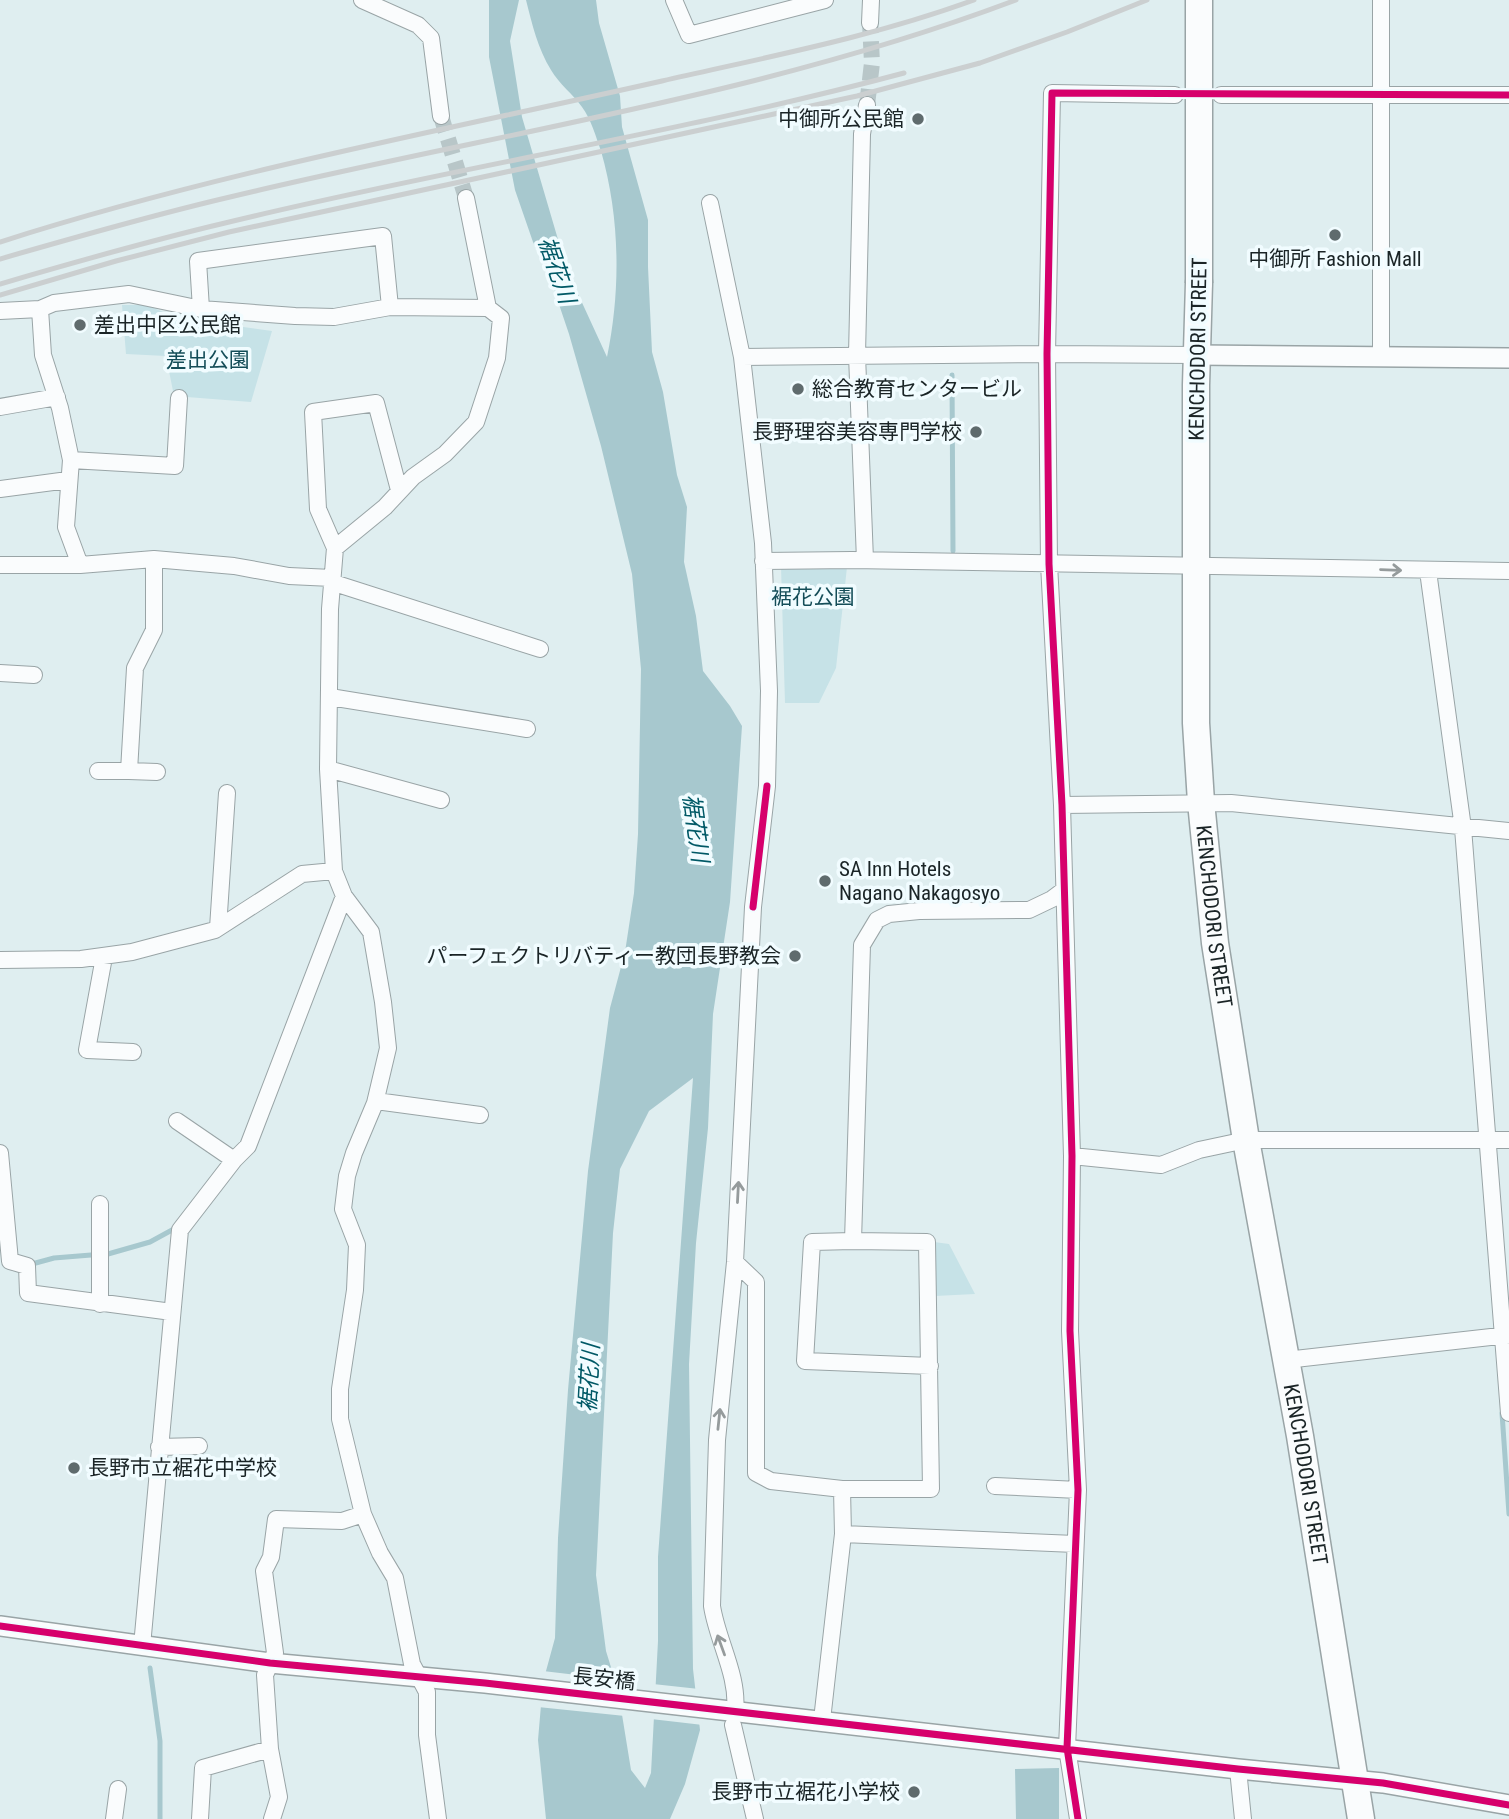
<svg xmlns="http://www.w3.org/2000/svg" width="1509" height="1819" viewBox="0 0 1509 1819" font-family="'Roboto Condensed','Noto Sans JP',sans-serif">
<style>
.green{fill:#c6e2e7}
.water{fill:#a7c8ce;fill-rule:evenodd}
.pier{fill:#dfeef0}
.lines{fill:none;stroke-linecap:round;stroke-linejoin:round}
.stream{stroke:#a7c8ce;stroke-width:5}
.minor-tunnel{stroke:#b8c6c8;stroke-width:16;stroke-dasharray:16 8;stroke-linecap:butt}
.minor-casing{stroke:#99a4a6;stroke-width:18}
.tertiary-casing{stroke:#99a4a6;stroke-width:22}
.trunk-casing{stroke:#99a4a6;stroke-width:29}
.minor{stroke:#fafcfd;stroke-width:16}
.tertiary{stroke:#fafcfd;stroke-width:19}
.trunk{stroke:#fafcfd;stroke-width:26}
.rail{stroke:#cbcfd0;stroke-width:5}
.trunk-bridge-casing{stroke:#99a4a6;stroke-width:29;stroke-linecap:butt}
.trunk-bridge{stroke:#fafcfd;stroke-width:26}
.cycleway-casing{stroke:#f1fcff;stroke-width:11}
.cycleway{stroke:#d6006c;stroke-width:7}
.oneway{stroke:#959b9c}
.poi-dot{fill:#5f6b6d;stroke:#f1fcff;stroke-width:2.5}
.labels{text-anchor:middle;stroke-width:7;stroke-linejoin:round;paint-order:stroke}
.poi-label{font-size:21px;fill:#1a2426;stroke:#f1fcff;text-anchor:end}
.street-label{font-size:21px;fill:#1a2426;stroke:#f1fcff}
.park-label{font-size:21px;fill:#144d58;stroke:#f1fcff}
.water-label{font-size:23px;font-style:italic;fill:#005966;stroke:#f1fcff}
</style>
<rect width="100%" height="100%" fill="#dfeef0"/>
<!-- green -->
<path class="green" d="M122 305H146L178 318 272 331 251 402 174 396 166 356 126 354Z
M781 566 847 567 836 668 819 703H785Z
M934 1242 949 1244 975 1294 935 1296Z"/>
<!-- water -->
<path class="water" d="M489 0H519L510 41 522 117 567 270 607 357C621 290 620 217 601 151 596 137 591 119 582 107 573 94 559 84 551 70 538 49 532 24 526 0H596L599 23 620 96 622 127 648 220V267L652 352 663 392 677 475 687 507 684 562 696 616 703 671 730 706 742 726 730 902 713 1014 708 1128 696 1243 689 1364 693 1669 700 1730 685 1784 670 1819H546L538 1740 543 1682 555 1638 558 1538 568 1390 588 1171 610 1008 625 952 634 893 638 834 641 669 632 574 601 446 569 334 547 269 533 242 515 190 489 57ZM693 1078 658 1557V1641L651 1773 645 1788 631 1770 618 1690 606 1651 596 1575 613 1233 620 1169 649 1111Z
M1059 1768V1819H1016L1015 1769Z"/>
<!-- pier -->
<path class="pier" d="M543 1671 619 1680 625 1716 538 1707Z
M653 1684 699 1689 703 1725 651 1719Z"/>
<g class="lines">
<!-- stream -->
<path class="stream" d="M952 375 953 551
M108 1254 150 1242 172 1230
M32 1264 54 1258 91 1255
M1502 1413 1509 1514
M150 1668 160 1741V1819"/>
<!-- minor-tunnel -->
<path class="minor-tunnel" d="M867 105 872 63 870 23
M441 116 466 198"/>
<!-- minor casing -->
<g class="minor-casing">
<path id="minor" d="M362 0 418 25 431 38 441 116
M674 0 689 35 825 0
M870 23 871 0
M1221 95H1509
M466 198 488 308
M710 203 742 357 763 543 769 691 767 786 753 907 735 1262 717 1440 712 1606C717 1640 739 1676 735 1711
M201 309 198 261 383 236 390 307
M0 311 40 309
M742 357 1047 354 1197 355
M1381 357V0
M0 407 57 397
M71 460 175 466 179 398
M0 489 68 480
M865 560 857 355 862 134 867 105
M763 561 852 560 1509 571
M0 565H80L154 559 234 566 289 576 332 578
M80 565 66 527 71 460 60 408 43 355 40 309 54 303 129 294 201 309 295 316 334 317 390 307 488 308 501 318 497 358 476 422 445 454 413 477 385 507 335 548
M1428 571 1463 828 1509 1413
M331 582 540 649
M0 673 34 675
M330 697 527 729
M328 769 441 800
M98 771H129L135 668 154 630V559
M129 771 157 772
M1062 805 1231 803 1509 831
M344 896 371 932 383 1002 388 1048 375 1103 354 1153 347 1176 343 1209 357 1245 355 1290 340 1389V1419L363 1514 380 1553 395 1578 412 1664 427 1692V1735L438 1819
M218 928 227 793
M104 957 87 1050 133 1052
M0 960 81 959 132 952 215 930 302 874 334 871
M376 1101 480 1115
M177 1121 234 1160
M0 1153 10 1261 27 1266 28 1293 172 1312
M1072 1156 1161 1165 1199 1150 1246 1140H1509
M100 1204V1304
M853 1241 812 1242 805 1361 930 1366
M735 1262 756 1282V1473L771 1481 842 1489H931L927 1242 853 1241 862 945 877 920 889 914 919 911 1029 910 1052 899 1064 890
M1286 1360 1509 1335
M159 1447 199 1446
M995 1486 1078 1490
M843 1534 1075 1544
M142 1646 180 1230 234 1160 248 1146 344 896 334 871 328 769 330 609 335 548 318 509 313 412 376 403 399 490
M822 1720 843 1534 842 1489
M733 1725 755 1819
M1238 1769 1243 1819
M114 1819 118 1789
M200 1819 203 1768 270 1749
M272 1819 279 1797 270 1749 265 1675 275 1653 264 1571 271 1557 276 1519 342 1521 363 1514
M1078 1819 1067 1748 1078 1490 1070 1331 1072 1156 1062 805 1049 564 1047 354 1052 93 1175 95"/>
</g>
<!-- tertiary casing -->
<g class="tertiary-casing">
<path id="tertiary" d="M1197 355 1509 358
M0 1626 270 1663 485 1683 1238 1769 1383 1783 1509 1805"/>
</g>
<!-- trunk casing -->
<g class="trunk-casing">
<g id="trunk">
<path id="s1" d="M1199 283 1196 385V723L1201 802 1215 943 1246 1140 1300 1436 1361 1819"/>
</g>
</g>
<!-- minor -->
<use href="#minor" class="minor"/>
<!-- tertiary -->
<use href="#tertiary" class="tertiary"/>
<!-- trunk -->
<use href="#trunk" class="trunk"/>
<!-- rail -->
<path class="rail" d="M0 242C216 173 441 131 662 81 767 57 873 37 974 0
M0 259C76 237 153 215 230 197 492 134 762 96 1016 0
M0 284C75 262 149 241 225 223 450 168 680 133 904 73
M0 295 116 261 229 232 857 96 980 63 1067 32 1147 0"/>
<!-- trunk-bridge casing -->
<g class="trunk-bridge-casing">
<path id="trunk-bridge" d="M1199 0V283"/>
</g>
<!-- trunk-bridge -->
<use href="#trunk-bridge" class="trunk-bridge"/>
<!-- cycleway casing -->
<g class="cycleway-casing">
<path id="cycleway" d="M753 907 767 786
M0 1626 270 1663 485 1683 1238 1769 1383 1783 1509 1805
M1078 1819 1067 1748 1078 1490 1070 1331 1072 1156 1062 805 1049 564 1047 354 1052 93 1509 95"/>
</g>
<!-- cycleway -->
<use href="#cycleway" class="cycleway"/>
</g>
<!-- one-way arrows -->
<defs><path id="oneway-shaft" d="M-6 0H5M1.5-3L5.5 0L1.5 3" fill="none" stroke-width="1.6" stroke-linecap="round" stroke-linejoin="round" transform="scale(1.75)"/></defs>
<g class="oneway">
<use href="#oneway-shaft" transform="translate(1391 570) rotate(2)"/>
<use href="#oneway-shaft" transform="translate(738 1192) rotate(-87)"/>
<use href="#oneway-shaft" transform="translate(719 1419) rotate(-84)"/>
<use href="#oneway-shaft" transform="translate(721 1645) rotate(-110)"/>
</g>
<!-- markers -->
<g class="poi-dot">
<circle cx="918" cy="119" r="7"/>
<circle cx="1335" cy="235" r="7"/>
<circle cx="80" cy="325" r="7"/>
<circle cx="798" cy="389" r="7"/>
<circle cx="976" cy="432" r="7"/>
<circle cx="825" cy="881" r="7"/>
<circle cx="795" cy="956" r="7"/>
<circle cx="74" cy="1468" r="7"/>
<circle cx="914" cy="1792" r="7"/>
</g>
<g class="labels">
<!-- poi labels -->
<g class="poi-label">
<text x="904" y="126">中御所公民館</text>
<text x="1335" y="266" text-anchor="middle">中御所 Fashion Mall</text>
<text x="94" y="332" text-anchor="start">差出中区公民館</text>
<text x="812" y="396" text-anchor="start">総合教育センタービル</text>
<text x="962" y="439">長野理容美容専門学校</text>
<text x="839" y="876" text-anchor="start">SA Inn Hotels<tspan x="839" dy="24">Nagano Nakagosyo</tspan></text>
<text x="781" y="963">パーフェクトリバティー教団長野教会</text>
<text x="88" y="1475" text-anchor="start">長野市立裾花中学校</text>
<text x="900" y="1799">長野市立裾花小学校</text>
</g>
<!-- street labels -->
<g class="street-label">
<text transform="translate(1198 349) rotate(-89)" y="7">KENCHODORI STREET</text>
<text dy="7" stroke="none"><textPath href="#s1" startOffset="634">KENCHODORI STREET</textPath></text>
<text dy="7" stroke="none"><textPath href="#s1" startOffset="1200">KENCHODORI STREET</textPath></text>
<text transform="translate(604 1679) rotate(6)" y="7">長安橋</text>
</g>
<!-- park labels -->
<g class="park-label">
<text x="208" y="367">差出公園</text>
<text x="813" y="604">裾花公園</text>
</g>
<!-- water labels -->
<g class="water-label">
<text transform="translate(557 270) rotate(71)" y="8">裾花川</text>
<text transform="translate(696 828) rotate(82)" y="8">裾花川</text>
<text transform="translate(589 1378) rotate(-87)" y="8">裾花川</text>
</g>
</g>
</svg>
